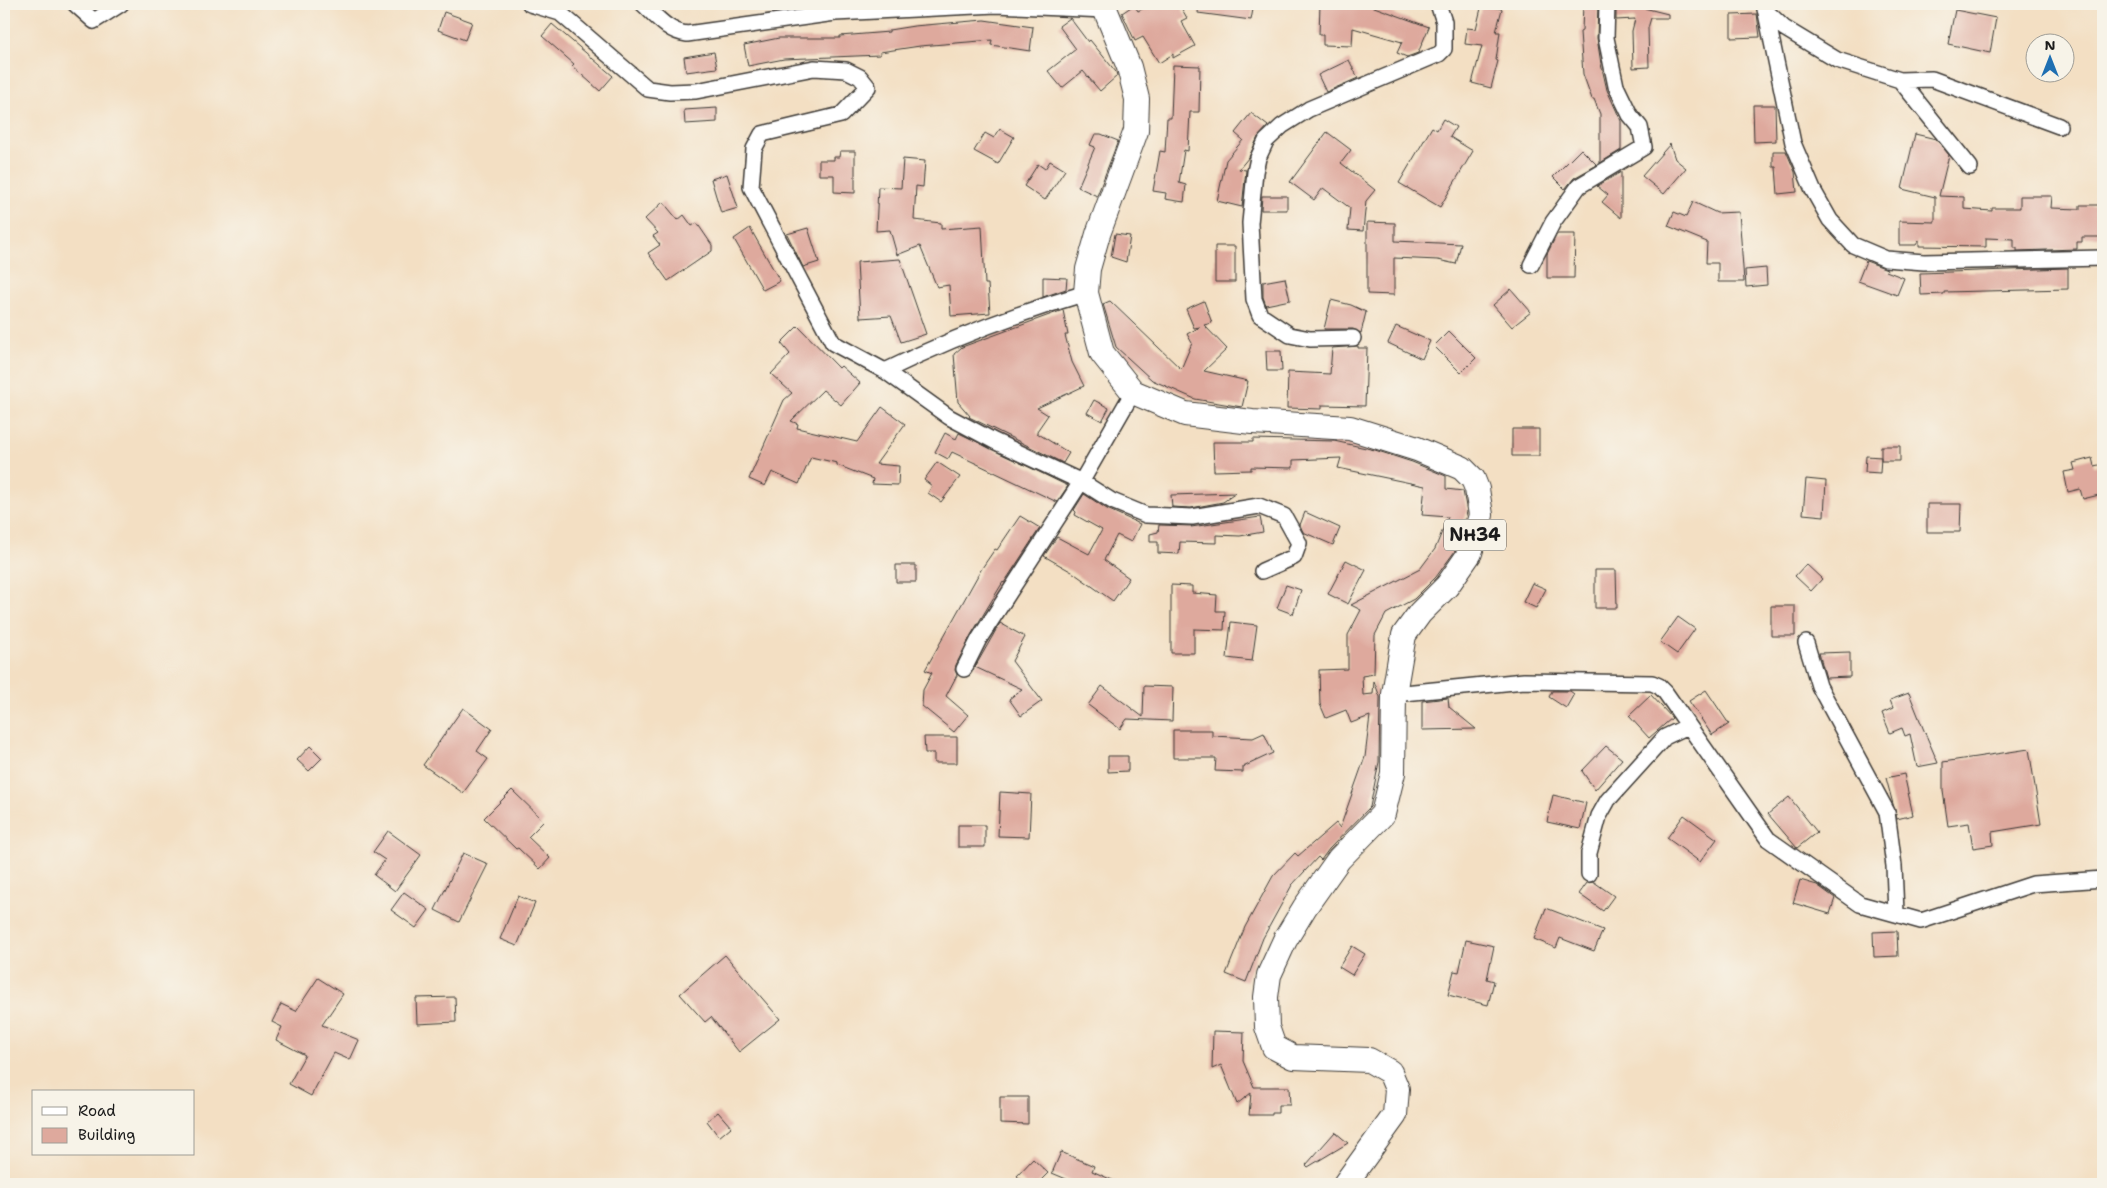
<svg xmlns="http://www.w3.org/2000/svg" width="2107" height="1188" viewBox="0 0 2107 1188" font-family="'Shantell Sans',sans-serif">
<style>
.building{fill:#dea99d}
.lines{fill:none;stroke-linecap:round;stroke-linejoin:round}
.minor-casing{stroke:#3c3935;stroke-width:18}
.trunk-casing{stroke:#3c3935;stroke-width:26}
.minor{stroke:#fff;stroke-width:15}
.trunk{stroke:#fff;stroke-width:24}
.labels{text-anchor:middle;stroke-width:4.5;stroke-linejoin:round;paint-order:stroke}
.shield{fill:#f7f3e8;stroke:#5e5c59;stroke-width:1}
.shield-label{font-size:18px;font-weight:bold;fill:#1c1c1c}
</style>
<rect width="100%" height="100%" fill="#f7f3e8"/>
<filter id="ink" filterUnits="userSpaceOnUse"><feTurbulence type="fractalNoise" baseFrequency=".02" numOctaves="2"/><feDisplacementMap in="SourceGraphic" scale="10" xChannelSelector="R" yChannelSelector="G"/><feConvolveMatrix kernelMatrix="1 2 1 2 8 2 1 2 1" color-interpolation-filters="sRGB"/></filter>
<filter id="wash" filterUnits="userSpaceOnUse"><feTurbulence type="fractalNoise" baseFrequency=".0096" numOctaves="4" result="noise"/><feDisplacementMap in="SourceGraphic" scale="20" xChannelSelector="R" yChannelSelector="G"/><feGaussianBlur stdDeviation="1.12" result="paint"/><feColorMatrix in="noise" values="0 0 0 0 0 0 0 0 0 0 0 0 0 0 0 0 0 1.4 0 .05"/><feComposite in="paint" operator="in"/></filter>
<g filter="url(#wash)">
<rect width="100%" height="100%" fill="#f3dfc3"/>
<g id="blocks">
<!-- building -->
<path class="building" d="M1152 4H1179L1187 18 1181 21 1195 46 1173 58V54L1159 63 1143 37 1135 41 1122 13 1134 5 1138 11Z
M1199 4H1254L1251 20 1198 13Z
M1320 4H1366L1429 27 1418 53 1407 57 1397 53 1402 42 1353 28 1352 46 1323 45V35H1319Z
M1482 4 1502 9 1496 32H1500L1496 60 1498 61 1491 88 1472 83 1482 46 1465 44 1467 28 1476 29Z
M1583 4H1598L1597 38 1601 64 1607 90 1621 121V150L1600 163V114L1594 99H1592L1583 74 1580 32 1582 31Z
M1616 4H1628L1668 14V18H1651L1648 28 1649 67 1633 68 1632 31 1635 19 1616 20Z
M1955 10 1996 18 1990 53 1948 44Z
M444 12 472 22 465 40 438 30Z
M1757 14 1760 37 1731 38V15Z
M1070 18 1088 42 1090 40 1116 72 1117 76 1100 91 1083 71 1062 88 1048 71 1076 49 1059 26Z
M984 20 1033 27 1030 51 991 45 992 40 920 46 880 52V55L784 59 748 66 744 45 779 38H840V36L889 32V30L914 26Z
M552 24 613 76 600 91 572 66 574 64 542 36Z
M714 52 717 68 686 72 684 57Z
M1349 60 1358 78 1326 92 1318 75Z
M1173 65 1200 66 1199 112H1190L1188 151 1184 150 1179 183 1186 185 1184 202 1165 199 1166 193 1153 191 1160 151 1165 152 1167 118H1171Z
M1753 105H1775L1776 141 1754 142Z
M717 108V122L685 124 684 110Z
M1251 113 1268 126 1258 137 1249 157 1239 169 1246 170 1242 207 1217 201 1226 160 1243 140 1235 133Z
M1443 119 1456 127 1450 137 1473 151 1440 207 1399 183 1432 127 1437 130Z
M1000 129 1014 137 998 164 974 151 985 133 994 138Z
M1327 132 1351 150 1341 163 1375 190 1366 201 1363 231 1348 230 1350 208 1323 188 1314 200 1290 182Z
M1095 134H1101L1118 141 1097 196 1078 187 1095 147 1090 145Z
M1915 134 1936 139 1949 155 1939 196 1964 197V209L1992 211V208H2020V196H2052L2051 208 2080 209V205H2103V237H2082V242H2077V249L2017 251V248H2014V239L1986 238V247L1919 246V240L1916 245H1899V221L1935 222V197L1902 189Z
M1670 144 1675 159 1686 168 1664 194 1642 176Z
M1581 149 1597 165 1574 178 1565 189 1553 177Z
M840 151H855V193L834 192V175H819V160H834V157H839Z
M1773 151H1786L1795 172 1797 192 1778 194 1776 167H1773Z
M903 159 925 161 923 187 916 186 914 220 941 223V229L982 226 985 284H988L990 313 951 316 949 285 937 287 920 246 897 255 890 230 876 231 878 187 901 188Z
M1050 161 1065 170 1045 200 1024 186 1038 164 1045 169Z
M1621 172V218L1602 202 1608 195 1597 186Z
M727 174 738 208 721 213 711 179Z
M1262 196H1287V210H1261Z
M663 202 678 220 684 215 692 226 697 223 712 245V251L668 281 648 253 660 245 653 236 658 233 645 219Z
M1693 202 1717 213 1739 212 1744 282H1718V263H1706L1707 242 1668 226 1674 212 1686 217Z
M1367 222 1395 223V241L1461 244 1456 264 1438 260 1394 258V295L1367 294Z
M750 228 780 281 763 290 734 239Z
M808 228 819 262 803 267 787 234Z
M1115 234 1130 236 1126 262 1111 257Z
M1557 234H1575L1574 278H1547V254Z
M1215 246H1235V282H1215Z
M900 259 926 334 901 342 891 316 860 318 857 262Z
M1866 261 1887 269 1886 271 1904 278 1897 295 1858 281Z
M1766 268 1767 285 1746 287 1745 270Z
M2068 268V289L1944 292V294L1921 295 1920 273Z
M1043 277 1067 278 1066 289 1043 297Z
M1285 278 1290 300 1266 305 1263 297V282Z
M1511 289 1531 312 1512 327 1493 305Z
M1331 300 1351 305 1366 312 1361 333 1353 329H1324Z
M1110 301 1181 369 1192 343 1187 334 1200 327 1194 328 1186 309 1204 301 1212 323 1204 325 1227 349 1204 371 1248 381 1242 407 1195 399 1152 380 1116 347 1103 304Z
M1063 310 1068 335H1065L1072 362 1084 386 1037 408 1048 415 1037 431V433L1069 453 1063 463 969 417 970 416 958 402 954 354 962 347Z
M798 326 839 368 841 366 860 383 841 405 823 390 791 421 798 424 797 428 857 442 882 407 905 424 876 464 899 466 898 485 872 484 873 479 837 465V463L811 457 799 484 772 472 765 486 749 479 784 400 792 393 771 374 790 354 781 343Z
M1396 326 1430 341 1422 359 1388 343Z
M1449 331 1476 358 1461 373 1434 346Z
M1358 346V348H1367L1365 406 1322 405V409L1287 408 1288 372 1330 374 1332 348Z
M1266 351H1281L1282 371H1267Z
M1094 400 1109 408 1102 421 1087 413Z
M1512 429H1539V456H1512Z
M945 433 956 439 959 433 1068 486 1057 502 952 452 948 459 935 452Z
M1253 439 1334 441 1375 450 1412 462 1446 476V489L1463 491 1467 512 1455 551 1436 577 1414 599 1386 614 1375 635 1374 674 1362 676 1363 695 1373 694 1374 681 1380 697 1379 762 1370 807 1329 849 1321 860 1318 857 1292 885 1263 938 1246 982 1226 974 1245 927 1273 876 1295 853 1298 856 1336 823 1340 828 1365 757 1370 716 1351 723 1346 710 1326 718 1320 704 1319 670 1348 669V635L1361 610 1351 605 1420 569 1435 549 1448 517 1422 515 1425 486 1338 468 1341 458 1293 460V468L1251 467V470L1214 471 1213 442H1253Z
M1881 446H1900V461H1881Z
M1866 456 1881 457 1880 473 1865 472Z
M2092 458 2094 466 2103 464V494L2083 499 2080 489 2068 492 2064 472 2075 470 2073 463Z
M937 462 960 477 941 502 928 493 932 486 924 480Z
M1806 479 1826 481 1824 516 1803 514Z
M1236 493 1223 502 1191 508 1172 507 1171 495Z
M1084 494 1107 509 1140 524 1131 542 1117 535 1104 560 1129 578 1113 601 1072 572 1044 556 1057 537 1089 554 1102 530 1075 515 1076 512 1074 510Z
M1927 504H1961L1960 532H1927Z
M1305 512 1340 528 1333 545 1303 532 1300 525Z
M1020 516 1040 528 1004 583 1003 582 971 635 956 665 955 670 957 675 946 696 968 715 954 732 922 706 923 690 932 673 925 670 982 568 995 549 997 550Z
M1260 517 1263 532 1240 536 1216 535V543L1180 542 1179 554 1158 553V542H1150V534L1158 532 1159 525 1192 526 1191 527Z
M1346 560 1366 570 1348 604 1328 594Z
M1806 564 1822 579 1811 591 1795 576Z
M896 565H916V582H896Z
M1595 570H1616L1617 608H1595Z
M1532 583 1546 589 1536 608 1523 602Z
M1171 585 1192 586V593L1217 595 1216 611H1225L1224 630 1194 629V653H1171Z
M1286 585 1301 590 1293 614 1277 608Z
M1771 606H1795V636H1771Z
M1678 617 1695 629 1677 654 1660 642Z
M1231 622 1257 625 1252 661 1227 658Z
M1000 623 1025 637 1012 661 1042 701 1021 716 1009 699 1022 689 975 667Z
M1850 652V677L1826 678 1819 653Z
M1102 686 1143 717 1144 686 1173 687 1172 721 1127 719 1120 729 1088 705Z
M1706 690 1729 724 1712 735 1689 701Z
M1552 691H1570L1574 694 1566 708 1549 697Z
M1909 693 1923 728 1938 763 1917 767 1910 734 1905 736 1902 728 1890 733 1882 713 1893 708 1890 700Z
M1651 695 1672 718 1649 738 1629 716Z
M1448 698 1449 707 1476 729 1422 730V701Z
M463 708 492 729 477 751 488 759 463 793 423 765Z
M1173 730H1212V736L1253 738 1264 733 1273 753 1243 767V772L1215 771 1216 758H1173Z
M924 737H957V763H934V753H925Z
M310 746 322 758 309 771 297 760Z
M1606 746 1622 759 1595 790 1582 771Z
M2029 749 2041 824 1992 832 1993 845 1973 848 1969 823 1948 826 1943 791V762Z
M1108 756H1128V771L1108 772Z
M1904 774 1913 815 1897 819 1886 778Z
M512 790 544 821 528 837 550 858 540 869 518 848 516 849 484 818Z
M1000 792 1031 794 1029 837 998 836Z
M1553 795 1586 803 1580 829 1547 822Z
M1789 797 1817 832 1797 848 1768 814Z
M1684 815 1717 839 1700 862 1667 838Z
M958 825H985V847H958Z
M388 831 421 855 395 891 374 875 385 860 373 852Z
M463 853 488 864 459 922 435 910Z
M1800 880 1817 885 1835 898 1830 914 1793 903Z
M1594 882 1614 896 1603 911 1579 894 1587 883Z
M404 892 429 910 416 928 391 910Z
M518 896 535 903 517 946 500 939Z
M1546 908 1603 930 1594 951 1560 938 1556 948 1534 939Z
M1897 931 1898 956 1874 957 1873 932Z
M1466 940 1494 946 1487 979 1494 981 1488 1005 1448 995 1454 971 1459 972Z
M1352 946 1365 954 1352 975 1339 967Z
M725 955 780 1019 739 1052 711 1017 705 1022 680 994Z
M318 978 343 994 322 1025 359 1040 350 1060 334 1053 311 1096 289 1084 305 1055 276 1040 282 1027 272 1022 281 1004 296 1011Z
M455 997 456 1022 417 1024 416 998Z
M1213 1031 1244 1032 1243 1061 1254 1087H1289L1290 1105H1278V1113H1272V1115H1249L1251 1093 1237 1104 1221 1065 1212 1069Z
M1000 1097H1028V1124L1000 1123Z
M718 1112 731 1127 719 1137 707 1121Z
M1335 1132 1348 1143 1308 1167 1306 1165Z
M1061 1152 1094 1166 1092 1171 1121 1184H1078L1052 1173Z
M1033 1159 1048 1173 1037 1184H1026L1017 1176Z"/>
</g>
</g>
<g filter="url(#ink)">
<use href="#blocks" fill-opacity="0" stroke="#3c3935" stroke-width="1"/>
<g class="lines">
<!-- minor casing -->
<g class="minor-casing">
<path id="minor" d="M75 4 94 21 121 4
M530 4 560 13 648 89 670 92 696 91 814 68 846 70 860 77 868 87 841 115 762 134 754 149 751 187 833 343 885 371C950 339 1017 313 1086 293
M643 4C656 16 668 32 687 34L835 13 996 5 1105 10
M1765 10 1784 28 1837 60 1900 80 1970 167
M1766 13 1793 143 1813 190 1830 220 1853 245 1886 259 1924 262 2103 258
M1900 80 1932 79 2059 126
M1531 265 1553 222 1579 186 1644 147 1640 127 1630 115 1616 86 1606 38 1607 4
M1353 338 1310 339 1290 335 1260 315 1254 299 1250 223 1255 172 1258 158 1266 141 1282 126 1309 109 1439 54 1444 49V22L1438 4
M885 371 949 417 994 441 1082 482 1112 501 1146 515 1192 517 1259 506 1284 516 1299 543 1294 557 1262 571
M1806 643 1819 686 1887 812 1894 866 1896 913
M964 669 979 639 1083 479 1133 392
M1394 694 1524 681 1652 683 1659 686 1665 692 1768 839 1860 904 1921 921 2033 884 2103 879
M1589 874V853L1599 816 1608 800 1665 737 1688 726"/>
</g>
<!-- trunk casing -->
<g class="trunk-casing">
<path id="trunk" d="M1103 4 1129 67 1137 99 1136 131 1098 234 1088 269 1086 293 1102 353 1133 392 1185 414 1252 422 1350 428 1417 449 1462 468 1473 479 1477 489 1481 515 1470 553 1447 586 1420 613 1404 635 1394 694 1393 773 1383 814 1339 859 1305 907 1285 940 1269 975 1266 997 1267 1027 1274 1047 1293 1057 1369 1060 1390 1072 1397 1089 1395 1115 1345 1184"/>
</g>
<!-- minor -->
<use href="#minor" class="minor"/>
<!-- trunk -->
<use href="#trunk" class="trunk"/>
</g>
</g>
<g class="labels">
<!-- shield labels -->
<rect class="shield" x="1444" y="519.5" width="62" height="31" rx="4"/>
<g class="shield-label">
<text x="1475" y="541">NH34</text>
</g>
</g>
<!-- margin -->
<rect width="2107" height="1188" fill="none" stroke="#f7f3e8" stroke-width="20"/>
<!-- legend -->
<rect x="32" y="1090" width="162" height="65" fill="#f7f3e8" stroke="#9f9d96"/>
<rect x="42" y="1107" width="25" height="8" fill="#ffffff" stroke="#9f9d96"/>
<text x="78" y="1116" font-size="15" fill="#1c1c1c">Road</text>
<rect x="42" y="1128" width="25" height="15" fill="#dea99d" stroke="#9f9d96"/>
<text x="78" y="1140" font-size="15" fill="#1c1c1c">Building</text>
<!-- north arrow -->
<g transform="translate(2050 58)"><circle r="24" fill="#f7f3e8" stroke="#9f9d96"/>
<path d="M0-4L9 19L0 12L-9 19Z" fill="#1f6fb2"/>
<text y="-8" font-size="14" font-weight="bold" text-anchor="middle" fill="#1c1c1c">N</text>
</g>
</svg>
